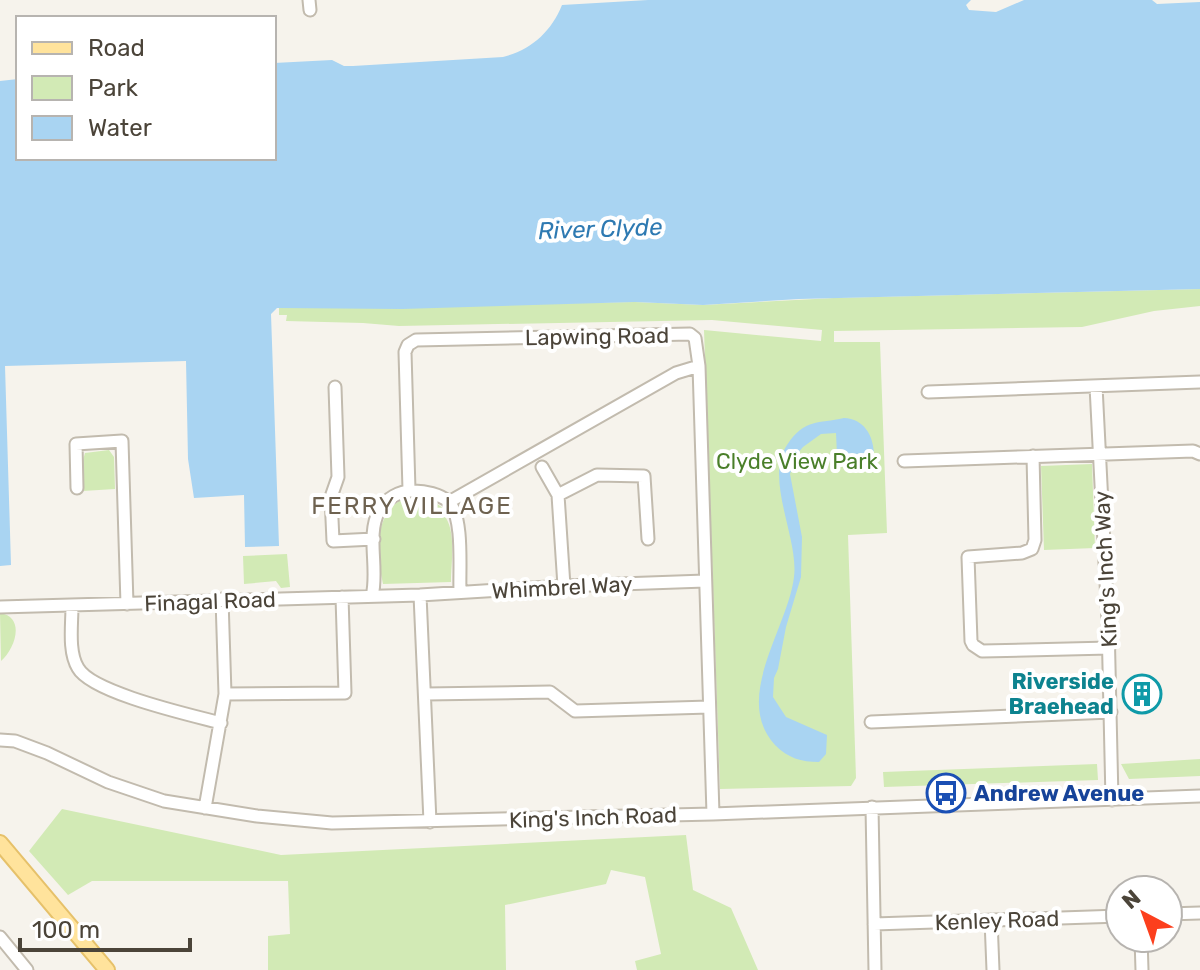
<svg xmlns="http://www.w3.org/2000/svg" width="1200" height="970" viewBox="0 0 1200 970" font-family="Rubik,sans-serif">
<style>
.green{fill:#d2eab5}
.water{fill:#a9d4f2}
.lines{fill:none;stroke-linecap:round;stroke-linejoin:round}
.minor-casing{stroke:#c2bbae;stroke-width:15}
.major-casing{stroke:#e6c16a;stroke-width:18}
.minor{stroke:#fff;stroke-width:11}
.major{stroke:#ffe39c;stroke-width:14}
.labels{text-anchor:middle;stroke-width:8;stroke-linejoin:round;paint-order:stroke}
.street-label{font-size:22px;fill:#4b4439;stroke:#fff}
.park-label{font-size:22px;fill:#4a7f2a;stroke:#fff}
.culture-label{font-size:22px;font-weight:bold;fill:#0d838f;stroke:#fff;text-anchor:end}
.transit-label{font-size:22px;font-weight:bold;fill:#164399;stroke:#fff;text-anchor:start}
.water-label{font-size:24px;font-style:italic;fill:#2e7ab2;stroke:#fff}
.neighbourhood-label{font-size:24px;letter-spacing:2px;fill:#6e6250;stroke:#fff}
</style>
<rect width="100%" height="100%" fill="#f6f3ec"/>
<!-- green -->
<path class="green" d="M1200 289V306L1154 311 1082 327 834 331V342H880L887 533 848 535 856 778 851 786 720 789 704 330 821 341 822 330 712 320 399 326 363 323 286 321 287 315H279V308L635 302 703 305 834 298Z
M109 450 114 457 115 489 83 491V460L85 453Z
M1092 464 1095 548 1044 550 1041 466Z
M411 496 431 499 444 509 443 514C457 529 451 562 451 582L383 584C376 551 373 507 411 496Z
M287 554 290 587 281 588 276 581 244 584 243 556Z
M0 613C26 617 15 649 1 661Z
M1200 759V776L1129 779 1121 764Z
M1097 764 1098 780 884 787 883 772Z
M62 809 281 855 686 835 693 890 731 908 758 970H637L635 961 661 954 645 877 611 870 606 884 505 905 506 970H268V936L290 934 288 881H92L68 895 29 851Z"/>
<!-- water -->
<path class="water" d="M648 0H971L966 5 969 10 996 12 1024 0H1152L1157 4 1200 2V289L799 299 703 305 635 302 402 309 277 308 271 314 279 546 245 547 244 495 194 498 188 459 186 361 5 366 11 565 0 566V81L18 79V158H274V63L332 60 344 66H353L503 57C531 50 551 32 562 5Z
M844 418C864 419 873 435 874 453L837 455 836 433 821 434 803 447 797 454 790 474 802 537 801 577 786 627 778 669 774 678 773 697 786 717 827 735 826 754 819 762C801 762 788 758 775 745 732 698 788 628 794 577 799 538 764 479 787 445 805 418 818 424 844 418Z"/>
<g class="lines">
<!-- minor casing -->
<g class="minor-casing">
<path id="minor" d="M309 0 310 10
M1096 386 1108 622 1112 800
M335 387 338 477 331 497 333 541 374 539
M928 392 1200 382
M1033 456 1035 540 1032 549 1022 553 968 557 971 641 973 645 982 651 1109 648
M904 461 1193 451 1200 454
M542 467 558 495
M77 488 76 444 122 441 127 604
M409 490 405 352 408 345 416 340 690 334 695 338 699 366 713 814
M449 502 676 373 699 366
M564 586 558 495 597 475 644 476 648 539
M420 595 430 822
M372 596C379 570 366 535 379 511 385 499 400 490 414 491 425 491 440 494 449 502 464 518 459 570 460 592
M72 606C72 625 68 652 78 668 92 693 191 715 221 723
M0 607 420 595 564 586 705 581
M225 694 345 693 342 597
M426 694 550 692 575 711 709 707
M871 722 1111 712
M0 740 15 741 47 753 108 782 164 801 257 816 332 823 713 814 1200 796
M872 807 875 970
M205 808 225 694 222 599
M1168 914 1200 913
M991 920 993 970
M874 924 1120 916
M0 937 27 970
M1141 938 1142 970"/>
</g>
<!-- major casing -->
<g class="major-casing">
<path id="major" d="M0 843 107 970"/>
</g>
<!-- minor -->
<use href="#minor" class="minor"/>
<!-- major -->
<use href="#major" class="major"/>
</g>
<!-- icons -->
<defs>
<g id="building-ring" transform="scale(2)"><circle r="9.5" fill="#fff" stroke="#0f9aa8" stroke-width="1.5"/><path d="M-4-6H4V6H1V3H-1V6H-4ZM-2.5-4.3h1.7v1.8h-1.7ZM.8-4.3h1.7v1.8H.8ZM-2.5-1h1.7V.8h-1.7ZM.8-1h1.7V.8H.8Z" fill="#0f9aa8"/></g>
<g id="bus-ring" transform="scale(2)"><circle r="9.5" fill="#fff" stroke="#1a4fb4" stroke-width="1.5"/><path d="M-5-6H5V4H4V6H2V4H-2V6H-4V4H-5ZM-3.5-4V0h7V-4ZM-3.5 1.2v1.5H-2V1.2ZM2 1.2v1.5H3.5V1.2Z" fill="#1a4fb4"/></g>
</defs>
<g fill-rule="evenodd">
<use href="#building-ring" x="1142" y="694"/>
<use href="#bus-ring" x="946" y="793"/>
</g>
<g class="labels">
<!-- street labels -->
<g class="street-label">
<text transform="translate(597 336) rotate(-1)" y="8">Lapwing Road</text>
<text transform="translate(1105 569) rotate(-93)" y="8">King's Inch Way</text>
<text transform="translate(562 587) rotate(-3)" y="8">Whimbrel Way</text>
<text transform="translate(210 601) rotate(-2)" y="8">Finagal Road</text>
<text transform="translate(593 817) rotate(-2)" y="8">King's Inch Road</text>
<text transform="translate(997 920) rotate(-2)" y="8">Kenley Road</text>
</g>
<!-- park labels -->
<g class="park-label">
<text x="797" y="469">Clyde View Park</text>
</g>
<!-- culture labels -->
<g class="culture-label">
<text x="1114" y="689">Riverside<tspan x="1114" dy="25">Braehead</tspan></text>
</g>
<!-- transit labels -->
<g class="transit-label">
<text x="974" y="801">Andrew Avenue</text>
</g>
<!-- water labels -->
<g class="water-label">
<text transform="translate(600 229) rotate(-2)" y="8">River Clyde</text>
</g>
<!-- neighbourhood labels -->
<g class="neighbourhood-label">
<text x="412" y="514">FERRY VILLAGE</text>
</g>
</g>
<!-- legend -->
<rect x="16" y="16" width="260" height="144" fill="#ffffff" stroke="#b7b4b0" stroke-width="2"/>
<rect x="32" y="42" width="40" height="12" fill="#ffe39c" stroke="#b7b4b0" stroke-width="2"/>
<text x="88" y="56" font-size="24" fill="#4b4439">Road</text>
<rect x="32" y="76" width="40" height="24" fill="#d2eab5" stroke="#b7b4b0" stroke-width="2"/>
<text x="88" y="96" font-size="24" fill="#4b4439">Park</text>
<rect x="32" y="116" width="40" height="24" fill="#a9d4f2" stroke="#b7b4b0" stroke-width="2"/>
<text x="88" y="136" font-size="24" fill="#4b4439">Water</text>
<!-- north arrow -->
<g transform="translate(1144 914) rotate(319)"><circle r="38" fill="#ffffff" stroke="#b7b4b0" stroke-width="2"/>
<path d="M0-6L14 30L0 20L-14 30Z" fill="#fc3f1d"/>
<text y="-12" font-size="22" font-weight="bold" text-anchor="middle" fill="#4b4439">N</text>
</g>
<!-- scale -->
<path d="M20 938v12h170v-12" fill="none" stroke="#4b4439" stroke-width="4"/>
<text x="32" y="938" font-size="24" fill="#4b4439" stroke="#ffffff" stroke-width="6" paint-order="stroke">100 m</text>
</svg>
